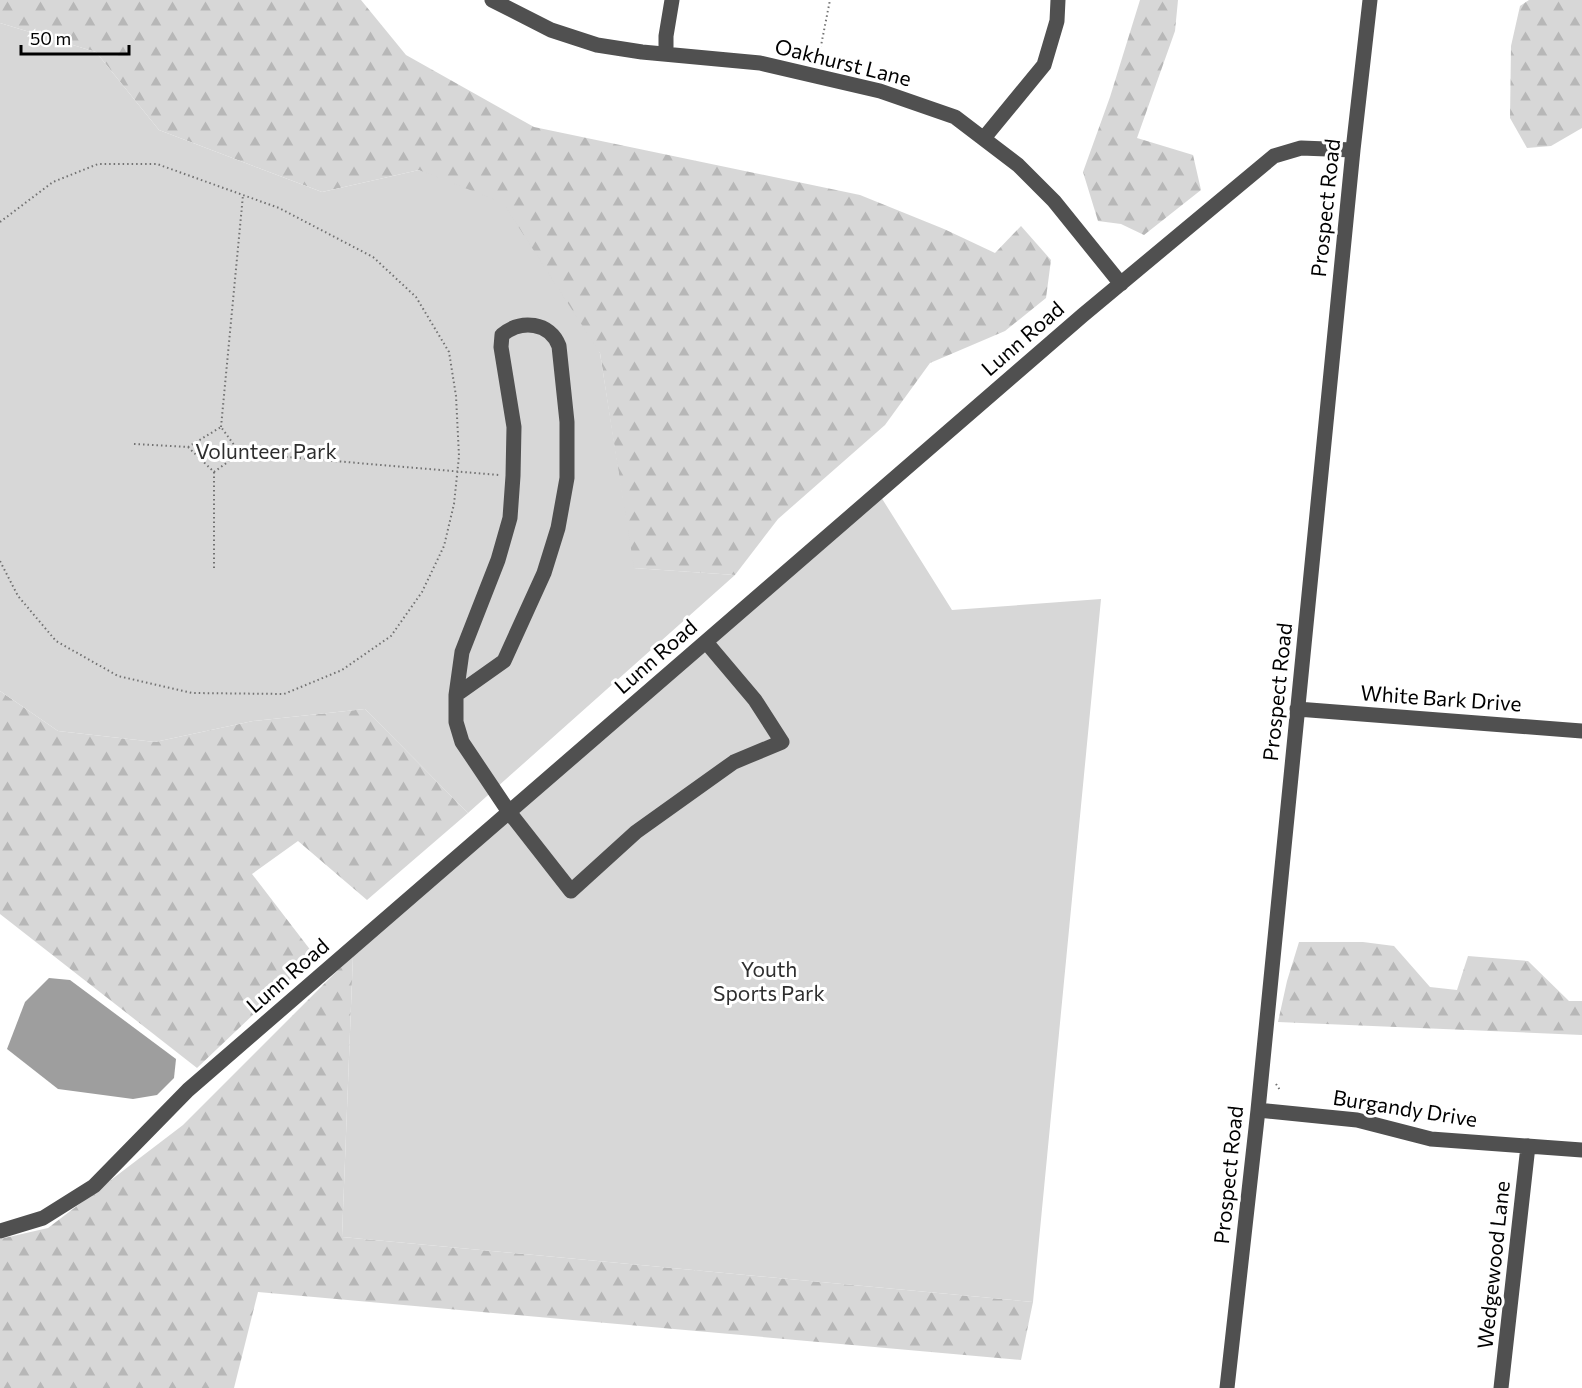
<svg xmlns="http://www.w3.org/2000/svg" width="1582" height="1388" viewBox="0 0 1582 1388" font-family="Commissioner,sans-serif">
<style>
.forest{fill:url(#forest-firs)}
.park{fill:#d7d7d7}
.water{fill:#9e9e9e}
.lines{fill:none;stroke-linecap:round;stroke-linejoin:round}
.path{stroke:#727272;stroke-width:2;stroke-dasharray:1.5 3;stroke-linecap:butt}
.minor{stroke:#505050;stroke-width:15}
.labels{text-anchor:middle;stroke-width:6;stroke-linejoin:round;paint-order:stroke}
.street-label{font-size:21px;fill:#000;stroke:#fff}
.park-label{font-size:21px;fill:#2e2e2e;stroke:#fff}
</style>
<defs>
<pattern id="forest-firs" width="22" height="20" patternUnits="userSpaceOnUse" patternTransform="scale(1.5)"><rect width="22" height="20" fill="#d7d7d7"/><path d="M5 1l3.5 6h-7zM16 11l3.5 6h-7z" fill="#b7b7b7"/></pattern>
</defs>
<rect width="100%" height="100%" fill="#fff"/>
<!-- forest -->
<path class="forest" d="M0 0H361L406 55 534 127 860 195 944 229 995 253 1021 226 1051 260 1046 298 1005 331 930 363 885 425 778 519 735 575 633 568 600 353 419 170 322 192 159 130 96 52 0 23Z
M1140 0H1178L1175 31 1137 138 1193 155 1201 190 1144 235 1121 224 1098 221 1083 172 1110 97Z
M1529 0H1582V128L1551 146 1527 148 1510 118 1511 46 1520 6Z
M0 691 58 731 155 742 253 721 365 709 468 813 367 900 298 841 252 874 315 956 197 1068 0 914Z
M1299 942H1363L1394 946 1430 987 1457 990 1468 956 1528 961 1569 1001H1582V1035L1278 1022 1287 981Z
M353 955 342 1237 1033 1302 1021 1360 258 1292 234 1388H0V1239L48 1228 183 1125Z"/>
<!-- park -->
<path class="park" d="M0 23 96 52 159 130 322 192 419 170 503 203 600 353 634 568 735 575 468 813 365 709 253 721 155 742 58 731 0 691Z
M881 497 952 610 1101 599 1033 1302 342 1237 353 955Z"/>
<!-- water -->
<path class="water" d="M49 978 70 980 176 1059 174 1078 157 1095 133 1099 58 1089 7 1049 25 1002Z"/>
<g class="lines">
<!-- path -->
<path class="path" d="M818 61 830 0
M0 222 53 182 98 164H157L279 208 373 257 416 297 449 352 456 396 459 456 454 504 444 546 422 592 391 636 342 670 284 694 192 693 118 676 56 641 18 596 0 561
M221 427 243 195
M134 444 188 447 221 427 240 453 499 475
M188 447 214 472 240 453
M214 472V569
M1276 1084 1280 1090"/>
<!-- minor -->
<path class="minor" d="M492 0 551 30 597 45 642 52 760 63 880 91 955 117 1018 165 1054 201 1121 284
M666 53V36L672 0
M984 138 1044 65 1057 21 1058 0
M456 695 504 661 544 573 558 528 567 478V422L559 346C550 322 521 319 502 335L501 347 514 427 513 476 510 518 498 560 462 652 456 695V722L462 742 509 812 571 891 636 832 734 762 782 742 755 700 706 642
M1297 709 1582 731
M1258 1110 1357 1120 1431 1139 1582 1150
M0 1231 43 1218 94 1186 188 1090 1083 315 1274 156 1301 148 1353 150
M1227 1388 1258 1110 1353 150 1370 0
M1501 1388 1528 1146"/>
</g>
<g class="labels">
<!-- street labels -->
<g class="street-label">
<text transform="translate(843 63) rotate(14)" y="7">Oakhurst Lane</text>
<text transform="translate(1326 208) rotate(-84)" y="7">Prospect Road</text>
<text transform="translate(1023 339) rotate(-41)" y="7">Lunn Road</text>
<text transform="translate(656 657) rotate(-41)" y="7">Lunn Road</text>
<text transform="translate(1278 692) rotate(-84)" y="7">Prospect Road</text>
<text transform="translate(1441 699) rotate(4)" y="7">White Bark Drive</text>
<text transform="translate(288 976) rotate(-41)" y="7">Lunn Road</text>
<text transform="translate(1405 1109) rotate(9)" y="7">Burgandy Drive</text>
<text transform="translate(1229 1175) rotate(-84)" y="7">Prospect Road</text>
<text transform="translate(1494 1265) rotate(-84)" y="7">Wedgewood Lane</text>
</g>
<!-- park labels -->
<g class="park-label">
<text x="266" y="459">Volunteer Park</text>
<text x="769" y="977">Youth<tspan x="769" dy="24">Sports Park</tspan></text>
</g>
</g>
<!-- scale -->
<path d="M21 45v9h108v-9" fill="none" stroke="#000000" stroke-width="3"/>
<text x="30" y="45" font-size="18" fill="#000000" stroke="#ffffff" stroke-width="4.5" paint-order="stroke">50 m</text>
</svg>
